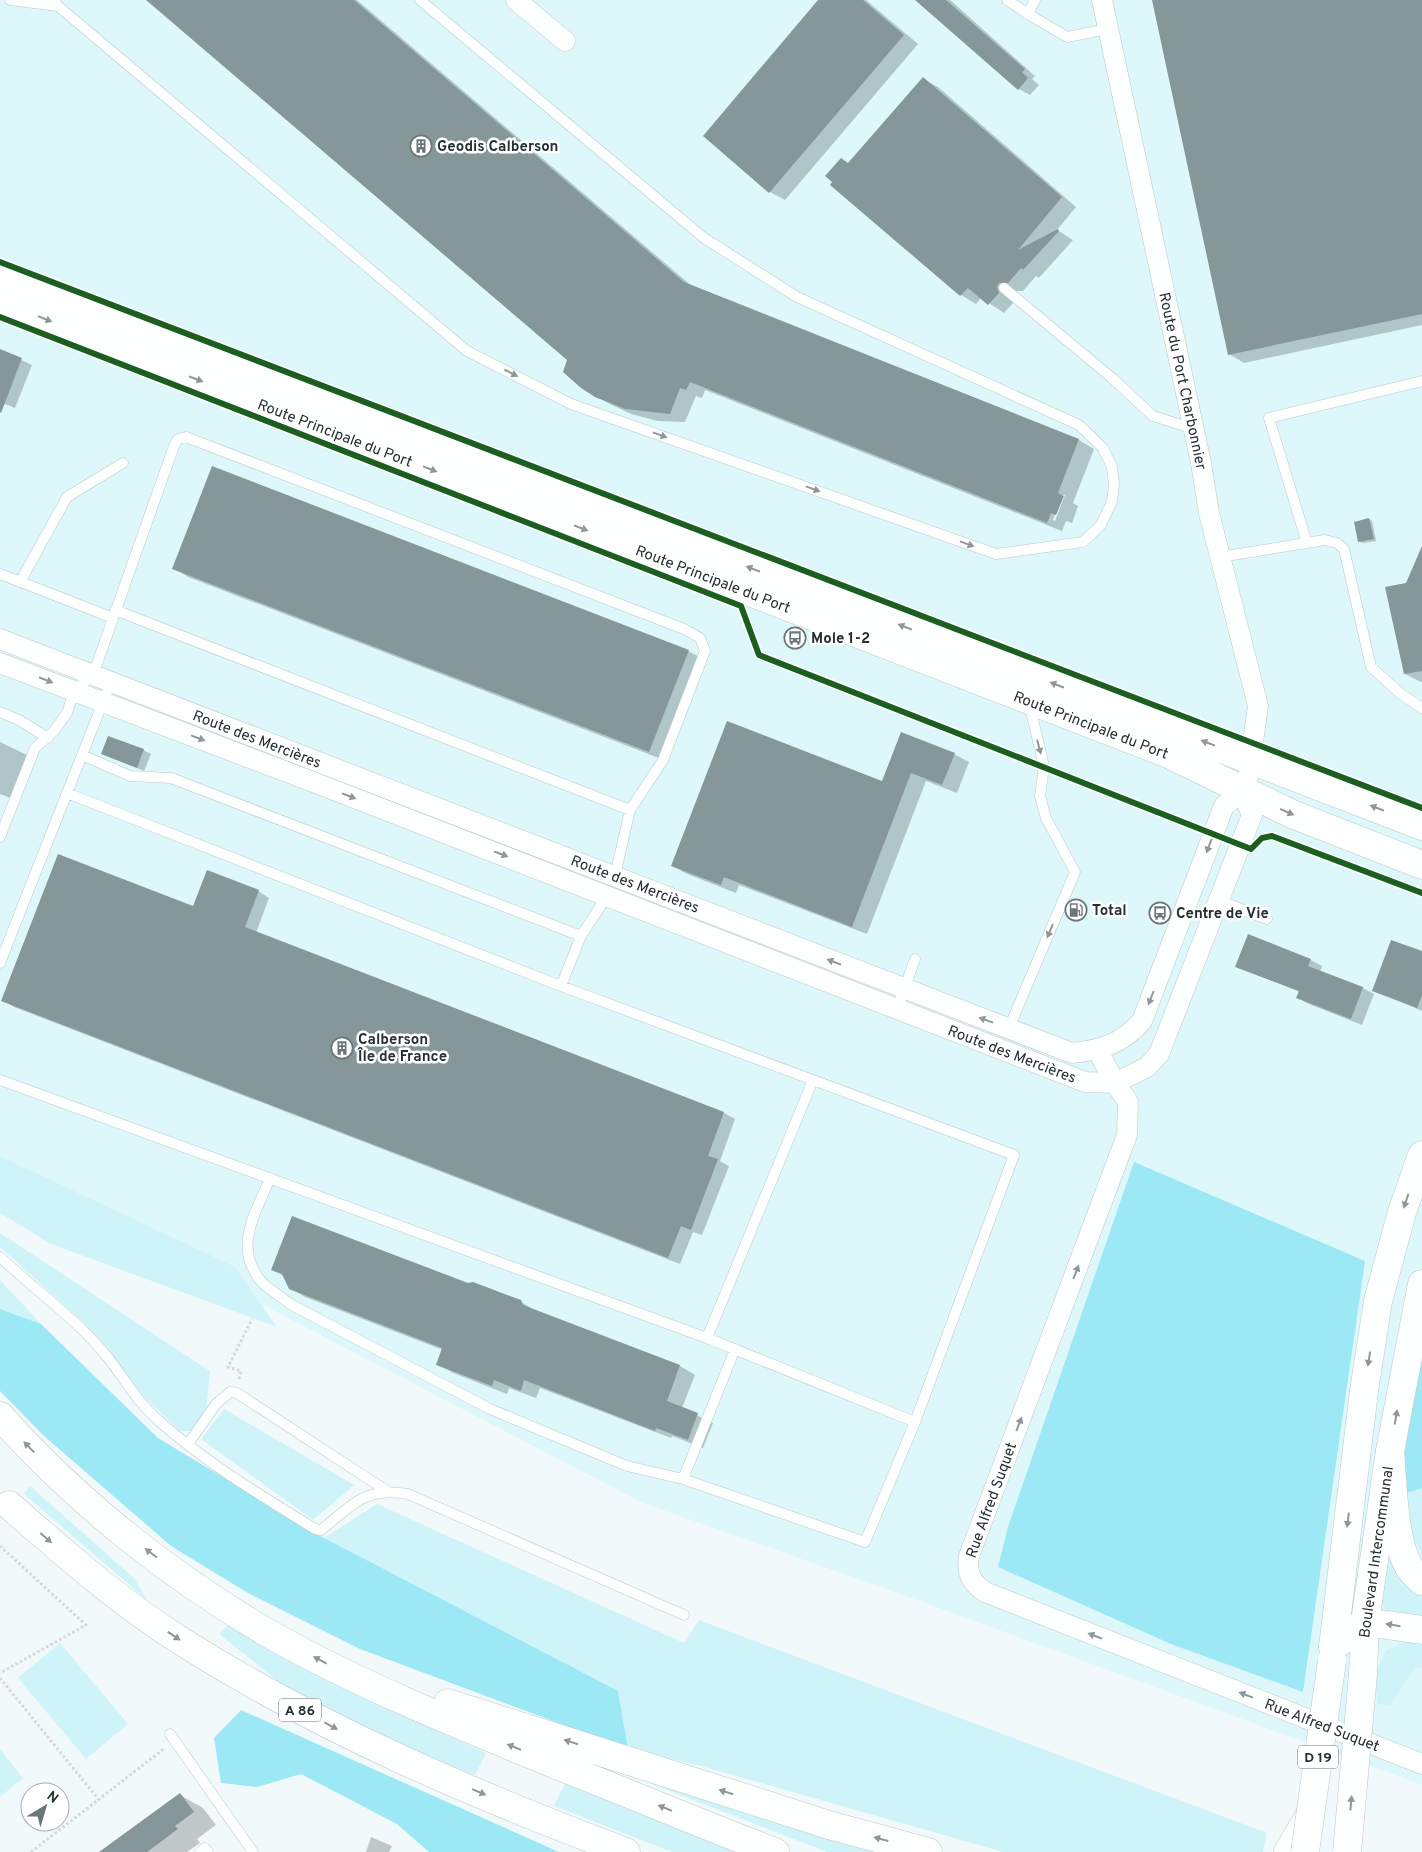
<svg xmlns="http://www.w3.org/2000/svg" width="1422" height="1852" viewBox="0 0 1422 1852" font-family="Overpass,sans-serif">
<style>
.built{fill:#ddf7fb}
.green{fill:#cef4fa}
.forest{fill:#9ce8f4}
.shadow{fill:#0003;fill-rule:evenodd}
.building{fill:#859799}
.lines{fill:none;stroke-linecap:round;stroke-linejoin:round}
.lane-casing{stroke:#bec8c9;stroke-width:11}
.street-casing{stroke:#bec8c9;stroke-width:21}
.secondary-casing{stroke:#bec8c9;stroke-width:29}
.highway-casing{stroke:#bec8c9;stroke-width:29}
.path{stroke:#d5d8d8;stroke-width:3;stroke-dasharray:2.5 2.5;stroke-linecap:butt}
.lane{stroke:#fdfefe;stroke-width:10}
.street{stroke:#fdfefe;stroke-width:20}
.secondary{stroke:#fdfefe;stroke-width:28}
.highway{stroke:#fdfefe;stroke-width:28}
.primary-bridge-casing{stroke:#bec8c9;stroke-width:29;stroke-linecap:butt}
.primary-bridge{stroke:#fdfefe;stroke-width:28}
.cycleway-casing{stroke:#fff;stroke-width:9}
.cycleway{stroke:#1b5e20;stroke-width:6}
.oneway{fill:#909798}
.labels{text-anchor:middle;stroke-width:5;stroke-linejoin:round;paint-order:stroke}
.shield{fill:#fff;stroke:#666e70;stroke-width:1}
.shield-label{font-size:14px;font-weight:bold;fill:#243032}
.poi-label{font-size:15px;font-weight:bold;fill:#243032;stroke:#fff;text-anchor:start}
.street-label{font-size:15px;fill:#243032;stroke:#fff}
</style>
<rect width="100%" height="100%" fill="#f2f9fa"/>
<!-- built -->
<path class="built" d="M0 0H1422V1785L920 1601 643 1503 0 1168Z"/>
<!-- green -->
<path class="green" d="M0 1156 235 1267 277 1327 51 1244 0 1213Z
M0 1233 210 1371 206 1411 195 1431H180L139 1393 84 1323 0 1247Z
M0 1280 41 1324 0 1309Z
M224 1409 354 1485 313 1520 201 1439Z
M30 1486 134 1578 147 1600 24 1494Z
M1422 1488V1554L1410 1532 1398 1496Z
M377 1504 684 1643 699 1620 1267 1833 1263 1852H1003L705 1767 628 1749 324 1538Z
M1390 1537 1422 1589V1619L1387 1611 1381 1602Z
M228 1625 356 1694 486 1753 475 1775 356 1727 287 1688 219 1634Z
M1409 1640 1422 1643V1668H1415L1390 1705 1378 1704 1374 1678 1386 1651Z
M60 1643 128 1724 86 1759 18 1678Z
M0 1749 23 1778 0 1797Z
M631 1776 884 1852H827Z
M566 1782 745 1852H672L554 1806Z"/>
<!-- forest -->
<path class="forest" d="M1134 1162 1365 1261 1303 1692 1171 1644 998 1567 1008 1527Z
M0 1309 41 1324 158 1438 324 1538 618 1691 628 1749 360 1649 248 1593 171 1546 43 1435 0 1391Z
M1422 1343V1488L1398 1496Z
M241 1710 559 1852H429L397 1824 301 1774 257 1787 221 1783 214 1738Z"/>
<!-- shadow -->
<path class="shadow" d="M148 0H357L693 287 1079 440 1094 449 1073 503 1078 506 1072 523 1066 521 1062 531 705 390 702 398 696 396 685 422 658 421 631 414 612 405 596 396 568 360ZM1062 495H1065L1055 521 1053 520Z
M819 0H866L918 44 785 200 770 192Z
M917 0H950L1035 76 1032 79 1039 85 1030 95 1019 89Z
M1153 0H1422V325L1244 363 1229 354Z
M923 79 938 87 1076 207 1057 230 1073 240 1039 278 1036 276 1023 291H1014V302L1004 313 981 298 976 304 961 295 831 185 841 159 849 164Z
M0 350 32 365 15 408 0 402Z
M1369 519 1372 521 1376 541 1363 543 1360 542Z
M1422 564V682H1421L1405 674 1407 584Z
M174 568 688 651 703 659 664 760 188 577Z
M0 742 29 756 13 799 0 794Z
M143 750 151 754 144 771 110 757Z
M954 754 969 762 957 793 926 781 867 934 739 885 736 893 687 874 673 866Z
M258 891 269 898 256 933 724 1113 735 1119 720 1161 729 1166 702 1235 693 1232 680 1264 14 1007 3 1000 194 908Z
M1422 953V1011L1374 990Z
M1311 960 1322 966 1320 972 1363 988 1374 994 1362 1025 1309 1004 1298 998 1300 992 1237 966Z
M272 1270 468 1284 520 1301 536 1311 680 1366 695 1375 682 1408 713 1423 703 1448 672 1436 671 1438 540 1388 536 1398 509 1388 507 1394 453 1373 438 1364 443 1350 305 1297 290 1288 284 1276Z
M180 1795 203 1808 216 1825 197 1839 200 1843 187 1852H102Z
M371 1837 392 1846 389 1852H366Z"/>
<!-- building -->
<path class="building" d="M146 0H354L684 282 1079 439 1058 493 1064 496 1056 515 1051 513 1047 523 690 382 686 390 680 388 670 414 625 409 595 397 581 388 563 372 567 360Z
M818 0H863L904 35 769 193 703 136Z
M915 0H946L1025 69 1022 72 1028 78 1018 90Z
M1152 0H1422V314L1228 355Z
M923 77 1062 197 1018 250 1058 229 1059 231 1023 270 1021 268 1008 283H999L997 287 999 293 988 305 968 288 960 296 830 185 832 182 825 176 841 158 848 163Z
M0 349 22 358 1 413 0 412Z
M212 466 689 650 649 752 172 569Z
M1369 518 1374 539 1358 542 1354 522Z
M1422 546V671L1404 674 1385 587 1406 583Z
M727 721 882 781 901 732 955 753 942 785 911 773 852 927 724 877 721 885 671 866Z
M108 736 144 749 137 768 101 754Z
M58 854 193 906 207 870 259 890 245 927 724 1112 708 1156 718 1159 691 1230 681 1226 668 1258 1 1001Z
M1248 934 1311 959 1308 966 1363 987 1351 1019 1296 998 1299 991 1235 967Z
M1391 940 1422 951V995L1417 1008 1372 991Z
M292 1216 468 1283 473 1282 521 1300 523 1305 680 1365 667 1401 698 1413 688 1440 656 1428 655 1431 524 1380 521 1391 494 1380 492 1386 436 1365 442 1348 289 1289 282 1274 271 1270Z
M180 1793 194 1812 175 1826 178 1829 147 1852H99Z"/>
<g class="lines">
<!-- lane casing -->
<g class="lane-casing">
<path id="lane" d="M10 0 58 6 54 0
M1007 0 1028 14 1035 0
M58 6 467 351 571 404 996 554 1083 542 1101 525 1112 501 1114 485 1112 467 1103 448 1079 425 797 297 704 238 420 0
M1028 14 1067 37 1108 29
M1004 288 1112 378 1153 416 1194 429
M1307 543 1269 418 1422 381
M1220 557 1325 540 1337 543 1344 549 1371 667 1401 694 1422 708
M0 574 113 618
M20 582 67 497 123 463
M111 682 82 755 130 776 171 778 581 936 609 893
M0 712 19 720 48 738
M67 793 82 755
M0 837 35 748 54 731 67 713 74 691 93 675 174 446 178 439 186 437 684 629 700 638 705 651 663 760 630 810 115 610
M614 880 630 810
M1218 900 1267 919
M0 963 67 793 561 986 1014 1155 915 1422 707 1338 0 1080
M561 986 581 936
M897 1009 915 959
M1009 1028 1075 872 1046 818 1040 796 1044 766 1029 703
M270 1178C256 1213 233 1245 260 1280 267 1289 281 1296 290 1304L490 1409 627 1466 683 1479 865 1542 915 1422
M0 1257C36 1291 78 1320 109 1359 126 1381 137 1402 159 1421 206 1463 262 1496 315 1529L321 1530C354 1504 364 1487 408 1494L684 1615
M707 1338 813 1080
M188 1444 216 1404 230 1392 237 1393 387 1491
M683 1479 735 1349
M170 1734 253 1852
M200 1852 205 1848 208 1852"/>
</g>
<!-- street casing -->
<g class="street-casing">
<path id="street" d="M516 0 565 41
M1102 0 1201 463 1209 513 1258 706 1253 742 1254 761 1242 792
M0 639 1072 1053C1101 1050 1122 1044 1142 1021L1224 806 1242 792
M0 663 321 785 1085 1082 1115 1083 1147 1067 1159 1054 1252 815 1242 792
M1098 1051 1115 1083 1128 1102 1127 1135 969 1556C966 1572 971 1583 985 1592L1422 1764"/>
</g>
<!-- secondary casing -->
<g class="secondary-casing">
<path id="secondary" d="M0 279 1422 826
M0 302 1166 753 1292 814 1422 865
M1333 1647 1364 1391 1378 1301 1402 1212 1422 1155
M1363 1674 1365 1622 1390 1451 1422 1284"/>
</g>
<!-- highway casing -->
<g class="highway-casing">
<path id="highway" d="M0 1416C77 1502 172 1578 273 1636 368 1689 469 1729 569 1770 638 1797 706 1826 775 1852
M1390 1451C1393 1484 1393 1538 1409 1567 1412 1572 1417 1576 1422 1581
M9 1505C64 1553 119 1602 181 1641 320 1729 472 1794 626 1852
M1333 1647 1365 1622 1422 1630
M448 1703 829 1825 928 1852
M1288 1852 1310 1815"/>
</g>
<!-- path -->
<path class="path" d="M239 1379 241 1371 228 1367 252 1319
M0 1546 86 1625 0 1673
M0 1678 99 1800
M31 1852 165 1748"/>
<!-- lane -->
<use href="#lane" class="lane"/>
<!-- street -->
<use href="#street" class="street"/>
<!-- secondary -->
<use href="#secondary" class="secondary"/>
<!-- highway -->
<use href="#highway" class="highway"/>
<!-- primary-bridge casing -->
<g class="primary-bridge-casing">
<path id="primary-bridge" d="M1305 1852 1332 1661
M1347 1852 1363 1674"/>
</g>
<!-- primary-bridge -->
<use href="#primary-bridge" class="primary-bridge"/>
<!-- cycleway casing -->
<g class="cycleway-casing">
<path id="cycleway" d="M0 262 1422 808
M0 317 741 606 759 655 1251 849 1262 838 1272 836 1422 893"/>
</g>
<!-- cycleway -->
<use href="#cycleway" class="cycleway"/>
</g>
<!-- one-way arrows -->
<defs><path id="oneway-solid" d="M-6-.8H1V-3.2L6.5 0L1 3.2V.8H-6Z" transform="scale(1.25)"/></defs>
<g class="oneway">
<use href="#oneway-solid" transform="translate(45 319) rotate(22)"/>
<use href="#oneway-solid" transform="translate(511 373) rotate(27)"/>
<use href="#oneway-solid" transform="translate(196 379) rotate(21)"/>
<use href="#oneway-solid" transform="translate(660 435) rotate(20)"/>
<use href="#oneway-solid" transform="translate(430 469) rotate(21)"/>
<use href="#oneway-solid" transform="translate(813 489) rotate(20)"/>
<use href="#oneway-solid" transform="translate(581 528) rotate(21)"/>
<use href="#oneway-solid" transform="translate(967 544) rotate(20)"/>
<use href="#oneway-solid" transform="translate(753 569) rotate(-159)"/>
<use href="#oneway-solid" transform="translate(905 627) rotate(-159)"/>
<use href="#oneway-solid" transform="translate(46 680) rotate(21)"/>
<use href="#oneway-solid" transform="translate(1057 685) rotate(-159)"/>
<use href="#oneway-solid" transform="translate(198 738) rotate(21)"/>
<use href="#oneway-solid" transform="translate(1208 743) rotate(-159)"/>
<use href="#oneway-solid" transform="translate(1039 747) rotate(75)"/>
<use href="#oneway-solid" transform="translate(349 796) rotate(21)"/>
<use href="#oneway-solid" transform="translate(1377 808) rotate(-159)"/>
<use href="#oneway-solid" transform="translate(1287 812) rotate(24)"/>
<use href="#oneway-solid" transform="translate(1209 846) rotate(111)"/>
<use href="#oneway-solid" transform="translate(501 854) rotate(21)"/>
<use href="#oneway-solid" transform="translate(1050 931) rotate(113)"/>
<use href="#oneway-solid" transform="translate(834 962) rotate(-159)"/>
<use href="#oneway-solid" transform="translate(1151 998) rotate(111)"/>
<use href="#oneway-solid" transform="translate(986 1020) rotate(-160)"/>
<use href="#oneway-solid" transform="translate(1406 1201) rotate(109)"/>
<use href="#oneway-solid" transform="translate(1076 1272) rotate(-69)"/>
<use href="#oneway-solid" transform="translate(1369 1359) rotate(99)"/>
<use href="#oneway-solid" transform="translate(1396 1417) rotate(-80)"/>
<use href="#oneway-solid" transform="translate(1019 1424) rotate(-69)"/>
<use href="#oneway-solid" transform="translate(29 1447) rotate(-134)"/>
<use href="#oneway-solid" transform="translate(1348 1520) rotate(97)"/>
<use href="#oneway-solid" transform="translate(46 1538) rotate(41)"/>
<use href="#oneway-solid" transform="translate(151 1553) rotate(-143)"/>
<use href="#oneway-solid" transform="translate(1393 1625) rotate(-171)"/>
<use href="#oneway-solid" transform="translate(174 1636) rotate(34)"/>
<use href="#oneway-solid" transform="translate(1095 1636) rotate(-159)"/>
<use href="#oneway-solid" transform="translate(320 1660) rotate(-152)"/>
<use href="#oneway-solid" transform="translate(1246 1695) rotate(-159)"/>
<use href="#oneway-solid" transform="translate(331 1726) rotate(28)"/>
<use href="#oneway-solid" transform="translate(571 1742) rotate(-163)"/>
<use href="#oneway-solid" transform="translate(514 1747) rotate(-158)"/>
<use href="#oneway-solid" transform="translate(479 1792) rotate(23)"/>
<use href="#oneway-solid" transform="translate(726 1792) rotate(-162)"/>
<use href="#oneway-solid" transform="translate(1351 1803) rotate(-85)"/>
<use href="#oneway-solid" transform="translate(665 1808) rotate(-158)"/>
<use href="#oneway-solid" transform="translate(881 1839) rotate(-165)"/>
</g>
<!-- icons -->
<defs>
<g id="building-ring" transform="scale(1.125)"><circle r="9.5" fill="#fff" stroke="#6c7678" stroke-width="1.5"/><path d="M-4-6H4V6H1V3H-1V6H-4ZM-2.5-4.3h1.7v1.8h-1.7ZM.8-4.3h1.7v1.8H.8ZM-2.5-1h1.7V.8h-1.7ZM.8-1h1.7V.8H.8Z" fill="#6c7678"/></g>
<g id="bus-ring" transform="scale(1.125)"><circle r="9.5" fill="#fff" stroke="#6c7678" stroke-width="1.5"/><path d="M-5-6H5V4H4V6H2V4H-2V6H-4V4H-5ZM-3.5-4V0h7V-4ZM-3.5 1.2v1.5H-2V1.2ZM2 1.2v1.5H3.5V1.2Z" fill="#6c7678"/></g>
<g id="fuel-ring" transform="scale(1.125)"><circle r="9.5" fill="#fff" stroke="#6c7678" stroke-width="1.5"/><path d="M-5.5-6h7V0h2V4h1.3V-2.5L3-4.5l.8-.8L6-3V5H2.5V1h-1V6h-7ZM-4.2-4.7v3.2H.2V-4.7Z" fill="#6c7678"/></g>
</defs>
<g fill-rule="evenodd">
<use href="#building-ring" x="421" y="146"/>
<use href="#bus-ring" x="795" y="638"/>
<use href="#fuel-ring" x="1076" y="910"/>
<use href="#bus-ring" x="1160" y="913"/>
<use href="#building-ring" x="342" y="1048"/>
</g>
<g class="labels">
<!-- shield labels -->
<g class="shield">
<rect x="279" y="1698.5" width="42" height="23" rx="4"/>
<rect x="1298" y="1745.5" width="40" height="23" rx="4"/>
</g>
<g class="shield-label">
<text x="300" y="1715">A 86</text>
<text x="1318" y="1762">D 19</text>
</g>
<!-- poi labels -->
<g class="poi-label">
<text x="437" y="151">Geodis Calberson</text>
<text x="811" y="643">Mole 1-2</text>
<text x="1092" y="915">Total</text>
<text x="1176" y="918">Centre de Vie</text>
<text x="358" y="1044">Calberson<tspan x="358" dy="17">Île de France</tspan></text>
</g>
<!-- street labels -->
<g class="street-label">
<text transform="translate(1183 381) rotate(78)" y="5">Route du Port Charbonnier</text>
<text transform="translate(335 433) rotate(21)" y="5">Route Principale du Port</text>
<text transform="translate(713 579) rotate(21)" y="5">Route Principale du Port</text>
<text transform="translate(1091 725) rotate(21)" y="5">Route Principale du Port</text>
<text transform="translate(257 739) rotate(21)" y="5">Route des Mercières</text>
<text transform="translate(635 884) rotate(21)" y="5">Route des Mercières</text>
<text transform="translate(1012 1054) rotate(21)" y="5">Route des Mercières</text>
<text transform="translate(991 1500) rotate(-70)" y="5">Rue Alfred Suquet</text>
<text transform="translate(1376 1552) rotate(-82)" y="5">Boulevard Intercommunal</text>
<text transform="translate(1322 1725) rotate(21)" y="5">Rue Alfred Suquet</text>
</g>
</g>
<!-- north arrow -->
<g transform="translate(45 1807) rotate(38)"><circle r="24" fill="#ffffff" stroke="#a7acad"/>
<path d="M0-4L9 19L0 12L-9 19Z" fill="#6c7678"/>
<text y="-8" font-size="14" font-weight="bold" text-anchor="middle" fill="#243032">N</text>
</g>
</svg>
